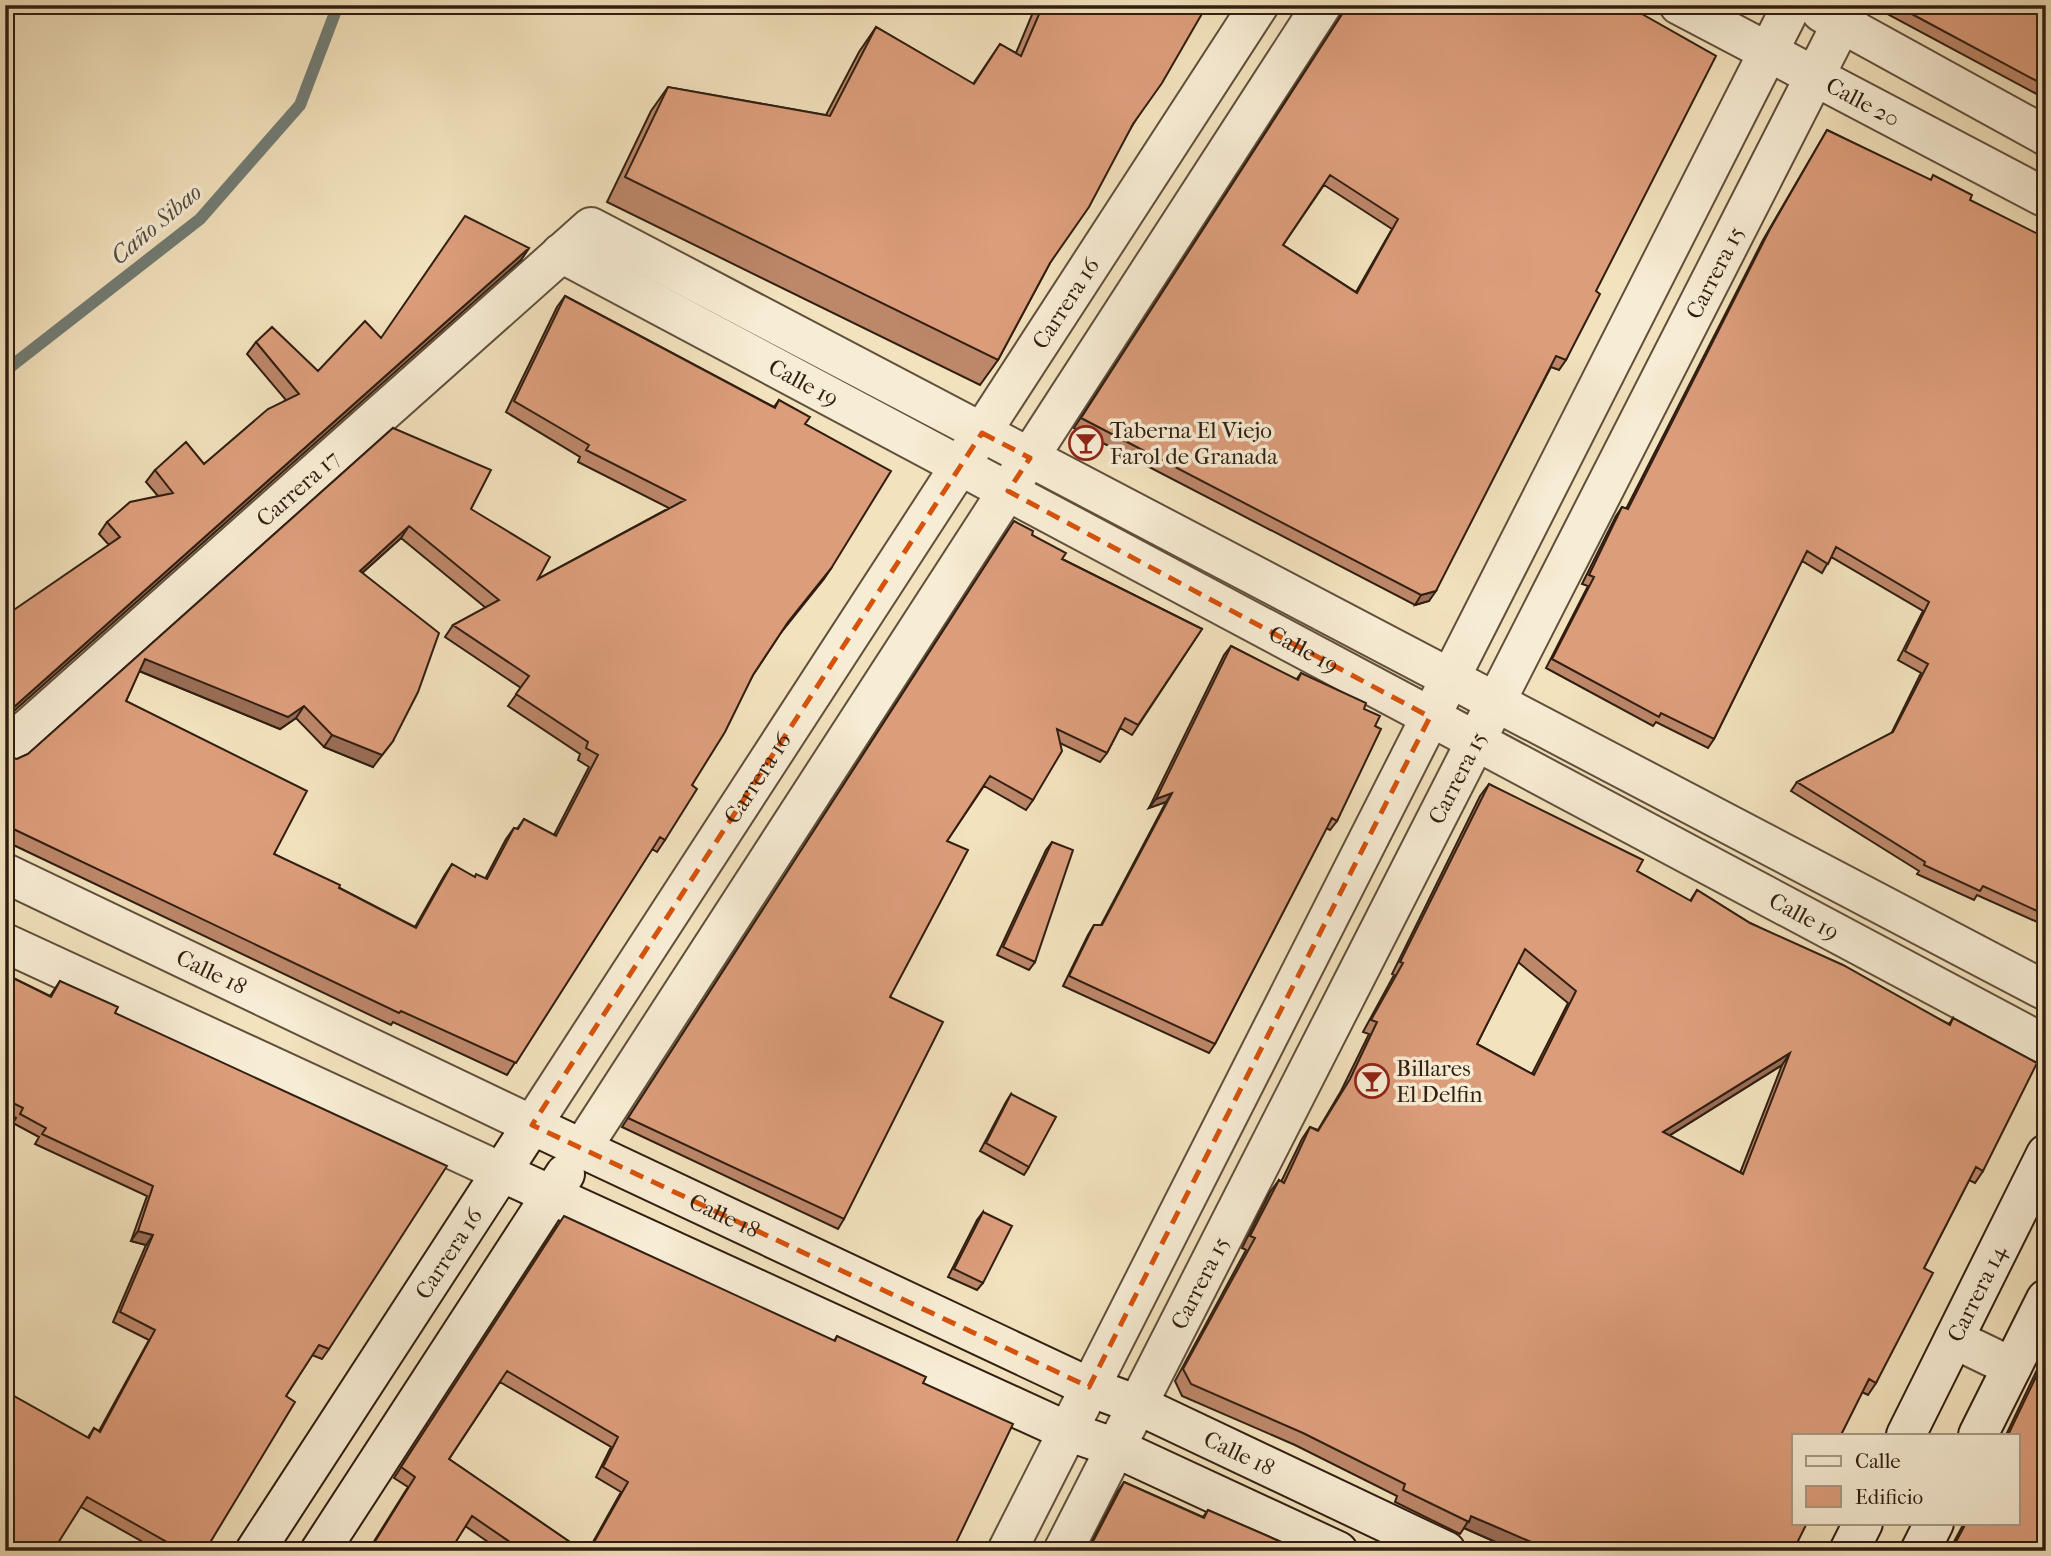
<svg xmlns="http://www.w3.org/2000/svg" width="2051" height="1556" viewBox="0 0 2051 1556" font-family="'IM FELL French Canon',serif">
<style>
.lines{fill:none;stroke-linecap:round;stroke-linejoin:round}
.stream{stroke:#727d76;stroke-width:12}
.street-casing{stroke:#614f3c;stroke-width:42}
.secondary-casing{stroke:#311e11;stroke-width:42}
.street{stroke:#f7ecd4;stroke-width:38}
.secondary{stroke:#f7ecd4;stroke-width:38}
.wall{fill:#bd876a;stroke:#311e11;stroke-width:2;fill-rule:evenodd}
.shaded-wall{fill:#9a6e56;stroke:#311e11;stroke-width:2}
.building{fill:#dc9d7b;stroke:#311e11;stroke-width:2;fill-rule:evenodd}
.marked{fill:none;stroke:#d6530c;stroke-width:5;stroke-dasharray:14 9;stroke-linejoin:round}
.labels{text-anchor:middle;stroke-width:7;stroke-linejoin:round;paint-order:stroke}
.street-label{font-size:23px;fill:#311e11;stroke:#f7ecd4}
.poi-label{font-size:23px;fill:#311e11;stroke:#f7ecd4;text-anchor:start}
.water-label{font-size:24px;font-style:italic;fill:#514d43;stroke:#f7ecd4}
</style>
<rect width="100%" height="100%" fill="#f2e2bd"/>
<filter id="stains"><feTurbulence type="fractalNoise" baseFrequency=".00286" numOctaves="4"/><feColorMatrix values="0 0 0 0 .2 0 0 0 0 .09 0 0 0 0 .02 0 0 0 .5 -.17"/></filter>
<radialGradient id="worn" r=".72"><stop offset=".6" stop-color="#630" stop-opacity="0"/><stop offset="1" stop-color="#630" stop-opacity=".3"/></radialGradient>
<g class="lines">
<!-- stream -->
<path class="stream" d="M5 371 200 219 300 105 338 5"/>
<!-- street casing -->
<g class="street-casing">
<g id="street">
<path id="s1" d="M1679 5 2046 198"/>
<path d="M1821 12 2046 136"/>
<path id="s2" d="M561 253 2046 1045"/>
<path id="s3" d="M5 749 591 227 2046 991"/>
<path id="s4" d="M5 873 532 1125 1259 5"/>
<path d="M5 943 501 1172"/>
<path d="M582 1148 1322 5"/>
<path d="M1954 1339 2012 1367"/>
<path d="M1007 1551 1792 5"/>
<path id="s5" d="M1063 1551 1851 5"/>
</g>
</g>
<!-- secondary casing -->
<g class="secondary-casing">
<g id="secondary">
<path d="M501 1172 1067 1431 1116 1448 1338 1551"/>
<path id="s6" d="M1906 1435 2046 1154"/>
<path d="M1978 1435 2046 1299"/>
<path id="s7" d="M255 1551 532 1125 1089 1387 1138 1405 1446 1551"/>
<path d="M320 1551 565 1174"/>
<path d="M1849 1551 1863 1523"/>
<path d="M1920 1551 1934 1523"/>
</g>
</g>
<!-- street -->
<use href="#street" class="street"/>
<!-- secondary -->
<use href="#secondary" class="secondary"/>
</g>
<!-- wall -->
<path class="wall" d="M1036 5H1207L1132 126 1050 263 998 360 980 385 607 202 651 111 668 87 826 115 859 52 876 27 973 84 1000 44 1016 53Z
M1344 5H1626L1596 291 1566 360 1559 370 1551 367 1429 601 1415 605 1074 428 1340 17ZM1324 185 1392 229 1356 292 1283 245Z
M1878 5H2046V99L1876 8Z
M1827 130 2045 238 2046 237V926L1977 895 1974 900 1917 874 1919 871 1791 791 1797 782 1891 734 1921 673 1898 660 1923 611 1831 557 1822 573 1802 561 1714 739 1708 748 1656 722 1653 726 1546 668 1588 586 1582 584 1616 516 1622 507 1626 509 1763 240Z
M529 248 521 260 109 545 99 534 107 522 158 496 146 482 155 470 204 464 286 400 247 354 256 342 318 371 381 338Z
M565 296 774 407 779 400 805 424 832 567 782 631 753 675 692 785 665 840 657 852 652 849 507 1075 393 1022 391 1025 5 841V757L17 759 28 754 393 428 538 579 669 508 578 462 580 457 506 412 557 307ZM401 538 486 608 453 625 445 637 521 688 508 706 580 754 578 760 589 767 554 835 524 819 517 829 514 828 506 839 485 879 474 877 452 864 444 876 415 927 274 854 126 701 139 671 280 729 296 718 324 747 373 767 362 573Z
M1008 530 1032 535 1062 559 1202 629 1132 735 1120 728 1107 753 1100 762 1060 743 1033 800 1026 810 984 786 947 841 890 997 844 1219 838 1229 622 1127Z
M1231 646 1296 680 1301 673 1364 709 1375 726 1337 821 1330 830 1326 828 1215 1044 1209 1053 1063 986 1088 935 1094 925H1101L1166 802 1149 808 1224 655Z
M1489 784 1637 871 1690 901 1697 890 1750 923 1949 1024 1953 1018 1983 1171 1975 1183 1969 1180 1924 1268 1876 1383 1868 1395 1862 1392 1794 1435 1793 1551H1516L1464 1528 1460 1534 1395 1502 1397 1496 1295 1445 1182 1396 1175 1381 1246 1250 1242 1248 1270 1192 1279 1180 1281 1182 1302 1139 1310 1127 1318 1130 1341 1091 1369 1034 1363 1032 1394 975 1392 974 1480 796ZM1518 962 1568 1003 1532 1074 1477 1044ZM1782 1065 1740 1173 1669 1136Z
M1052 842 1035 962 1029 970 997 955 1046 850Z
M5 974 50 996 60 981 115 1013 329 1349 322 1359 312 1355 286 1396 205 1551H159L81 1507 88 1437 94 1428 99 1431 149 1340 113 1322 146 1245 131 1241 147 1196 35 1144 39 1137 13 1123 16 1118 5 1112Z
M1011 1094 1029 1167 1024 1175 980 1151 1006 1102Z
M983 1212V1283L977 1290 948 1277 977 1220Z
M557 1226 834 1341 837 1336 923 1383 952 1551H588L621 1492 596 1477 611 1447 500 1382 449 1459 583 1551H501L465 1526 450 1551H368L408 1487 394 1478Z
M2046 1351V1551H1949L1964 1523H2018V1435H2006Z
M1124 1482 1203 1517 1208 1510 1302 1551H1087L1118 1491Z"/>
<!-- shaded-wall -->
<path class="shaded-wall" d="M529 248 521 260 5 719V715Z
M409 526 401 538 351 583 360 571Z
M832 567 824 579 780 634 788 622Z
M1436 591 1429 601 1415 605 1421 595Z
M145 659 304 706 296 718 280 729 137 670Z
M332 735 393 741 373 767 324 747Z
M1172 793 1166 802 1149 808 1156 799Z
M1790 1053 1782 1065 1654 1145 1663 1132Z
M138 1231 153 1235 146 1245 131 1241Z
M1471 1516 1552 1551H1516L1464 1528Z"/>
<!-- building -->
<path class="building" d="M1043 5H1207L1162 83 1133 124 1089 207 1050 263 998 360 625 177 668 87 830 116 876 27 974 84 1000 44 1021 56Z
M1348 5H1626L1716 56 1596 291 1600 294 1566 360 1556 356 1436 591 1421 595 1081 418ZM1330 175 1398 219 1357 293 1283 245Z
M1895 5H2046V86Z
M1827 130 1931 180 1933 175 1972 195 1970 200 2046 238V915L1983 886 1980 891 1924 865 1925 862 1797 782 1893 732 1928 664 1905 651 1929 602 1836 547 1828 564 1807 551 1714 739 1661 713 1659 717 1552 659 1594 577 1589 575 1622 507 1628 509 1769 231Z
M465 216 529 248 5 715V616L120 537 107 522 130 502 173 493 155 470 186 442 204 464 268 409 299 394 256 342 272 327 318 371 365 321 381 338Z
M565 296 775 408 779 400 810 417 805 424 891 471 832 567 788 622 753 675 725 732 692 785 697 789 665 840 660 837 516 1063 401 1011 399 1013 5 825V757L17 759 28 754 393 428 491 470 471 509 550 557 538 579 685 500 586 450 589 445 514 401ZM409 526 499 600 453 625 529 676 516 694 588 742 586 748 598 755 556 836 524 819 518 829 514 828 487 879 476 874 475 877 452 864 416 928 339 888 340 885 274 854 307 791 126 701 145 659 288 717 304 706 332 735 382 755 393 741 418 692 439 633 360 571Z
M1014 521 1033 531 1032 535 1066 553 1062 559 1202 629 1138 725 1125 718 1107 753 1057 729 1062 751 1033 800 990 776 947 841 968 850 890 997 943 1022 844 1219 628 1118Z
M1231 646 1298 680 1301 673 1366 703 1364 709 1380 716 1375 726 1381 729 1337 821 1332 818 1215 1044 1069 976 1094 925H1102L1172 793 1156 799Z
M1489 784 1643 860 1637 871 1691 901 1697 890 1750 923 1843 965 1950 1025 1953 1018 2037 1063 1983 1171 1976 1167 1924 1268 1933 1273 1876 1383 1869 1379 1841 1435H1794V1523H1807L1793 1551H1552L1471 1516 1469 1522 1403 1490 1405 1484 1303 1433 1191 1384 1183 1369 1255 1238 1250 1236 1279 1180 1284 1183 1310 1127 1318 1131 1350 1079 1377 1022 1371 1020 1403 963 1400 962ZM1525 949 1576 991 1534 1075 1477 1044ZM1790 1053 1743 1174 1663 1132Z
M1052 842 1073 850 1035 962 1003 947Z
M5 974 51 997 60 981 118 1007 115 1013 447 1166 329 1349 319 1345 286 1396 295 1402 205 1551H183L87 1497 53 1551H5V1391L89 1438 94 1428 100 1432 155 1330 120 1312 153 1235 138 1231 153 1186 42 1134 46 1128 20 1114 23 1108 5 1099Z
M1011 1094 1056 1117 1029 1167 986 1143Z
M983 1212 1012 1226 983 1283 954 1269Z
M564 1216 835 1341 837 1336 898 1364 926 1377 923 1383 1013 1424 952 1551H589L628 1482 603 1467 618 1437 507 1371 449 1459 583 1551H523L472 1516 450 1551H369L415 1477 401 1467Z
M2046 1356V1551H1951L1966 1523H2018V1435H2008Z
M1124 1482 1204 1518 1208 1510 1302 1551H1088Z
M350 1545 359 1551H346Z"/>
<!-- marked area -->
<path class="marked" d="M982 433 1030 458 1008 491 1430 717 1089 1387 532 1125Z"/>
<!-- icons -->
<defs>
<g id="bar-ring" transform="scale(1.75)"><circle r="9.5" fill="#f7ecd4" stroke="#8f2418" stroke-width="1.5"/><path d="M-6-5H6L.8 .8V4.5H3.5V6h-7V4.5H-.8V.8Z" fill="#8f2418"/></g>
</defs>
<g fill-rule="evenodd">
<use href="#bar-ring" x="1086" y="443"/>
<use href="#bar-ring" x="1372" y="1081"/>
</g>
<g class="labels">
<!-- street labels -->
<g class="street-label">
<text dy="8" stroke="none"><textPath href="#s1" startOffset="208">Calle 20</textPath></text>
<text dy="8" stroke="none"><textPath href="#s5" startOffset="1435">Carrera 15</textPath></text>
<text dy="8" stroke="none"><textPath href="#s4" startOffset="1564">Carrera 16</textPath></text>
<text dy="8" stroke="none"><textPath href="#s2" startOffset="275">Calle 19</textPath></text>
<text dy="8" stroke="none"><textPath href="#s3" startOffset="392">Carrera 17</textPath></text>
<text dy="8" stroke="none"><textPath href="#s2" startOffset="842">Calle 19</textPath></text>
<text dy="8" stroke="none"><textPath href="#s4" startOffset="998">Carrera 16</textPath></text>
<text dy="8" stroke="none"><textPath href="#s5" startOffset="868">Carrera 15</textPath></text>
<text dy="8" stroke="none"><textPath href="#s2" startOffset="1409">Calle 19</textPath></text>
<text dy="8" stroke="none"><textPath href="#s4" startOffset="229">Calle 18</textPath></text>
<text dy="8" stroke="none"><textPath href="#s7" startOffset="721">Calle 18</textPath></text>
<text dy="8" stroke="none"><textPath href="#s7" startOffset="355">Carrera 16</textPath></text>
<text dy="8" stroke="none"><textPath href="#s5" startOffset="301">Carrera 15</textPath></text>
<text dy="8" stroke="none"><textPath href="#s6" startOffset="158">Carrera 14</textPath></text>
<text dy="8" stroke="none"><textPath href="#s7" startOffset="1288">Calle 18</textPath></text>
</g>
<!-- poi labels -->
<g class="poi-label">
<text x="1110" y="438">Taberna El Viejo<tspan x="1110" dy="26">Farol de Granada</tspan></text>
<text x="1396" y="1076">Billares<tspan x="1396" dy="26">El Delfin</tspan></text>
</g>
<!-- water labels -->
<g class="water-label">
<text transform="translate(156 224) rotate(-40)" y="8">Caño Sibao</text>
</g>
</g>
<!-- margin -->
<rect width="2051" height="1556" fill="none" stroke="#f2e2bd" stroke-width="28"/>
<rect x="7" y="7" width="2037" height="1542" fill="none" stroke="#311e11" stroke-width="3.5"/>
<rect x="14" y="14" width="2023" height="1528" fill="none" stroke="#311e11" stroke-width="2"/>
<!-- legend -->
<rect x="1792" y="1434" width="228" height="91" fill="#f7ecd4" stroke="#a89a86" stroke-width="2"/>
<rect x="1806" y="1456" width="35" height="10" fill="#f7ecd4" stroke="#a89a86" stroke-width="2"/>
<text x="1855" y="1468" font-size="21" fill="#311e11">Calle</text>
<rect x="1806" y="1486" width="35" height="21" fill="#dc9d7b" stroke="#a89a86" stroke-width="2"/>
<text x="1855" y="1504" font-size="21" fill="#311e11">Edificio</text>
<rect width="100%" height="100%" filter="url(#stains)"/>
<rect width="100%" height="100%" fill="url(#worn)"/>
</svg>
